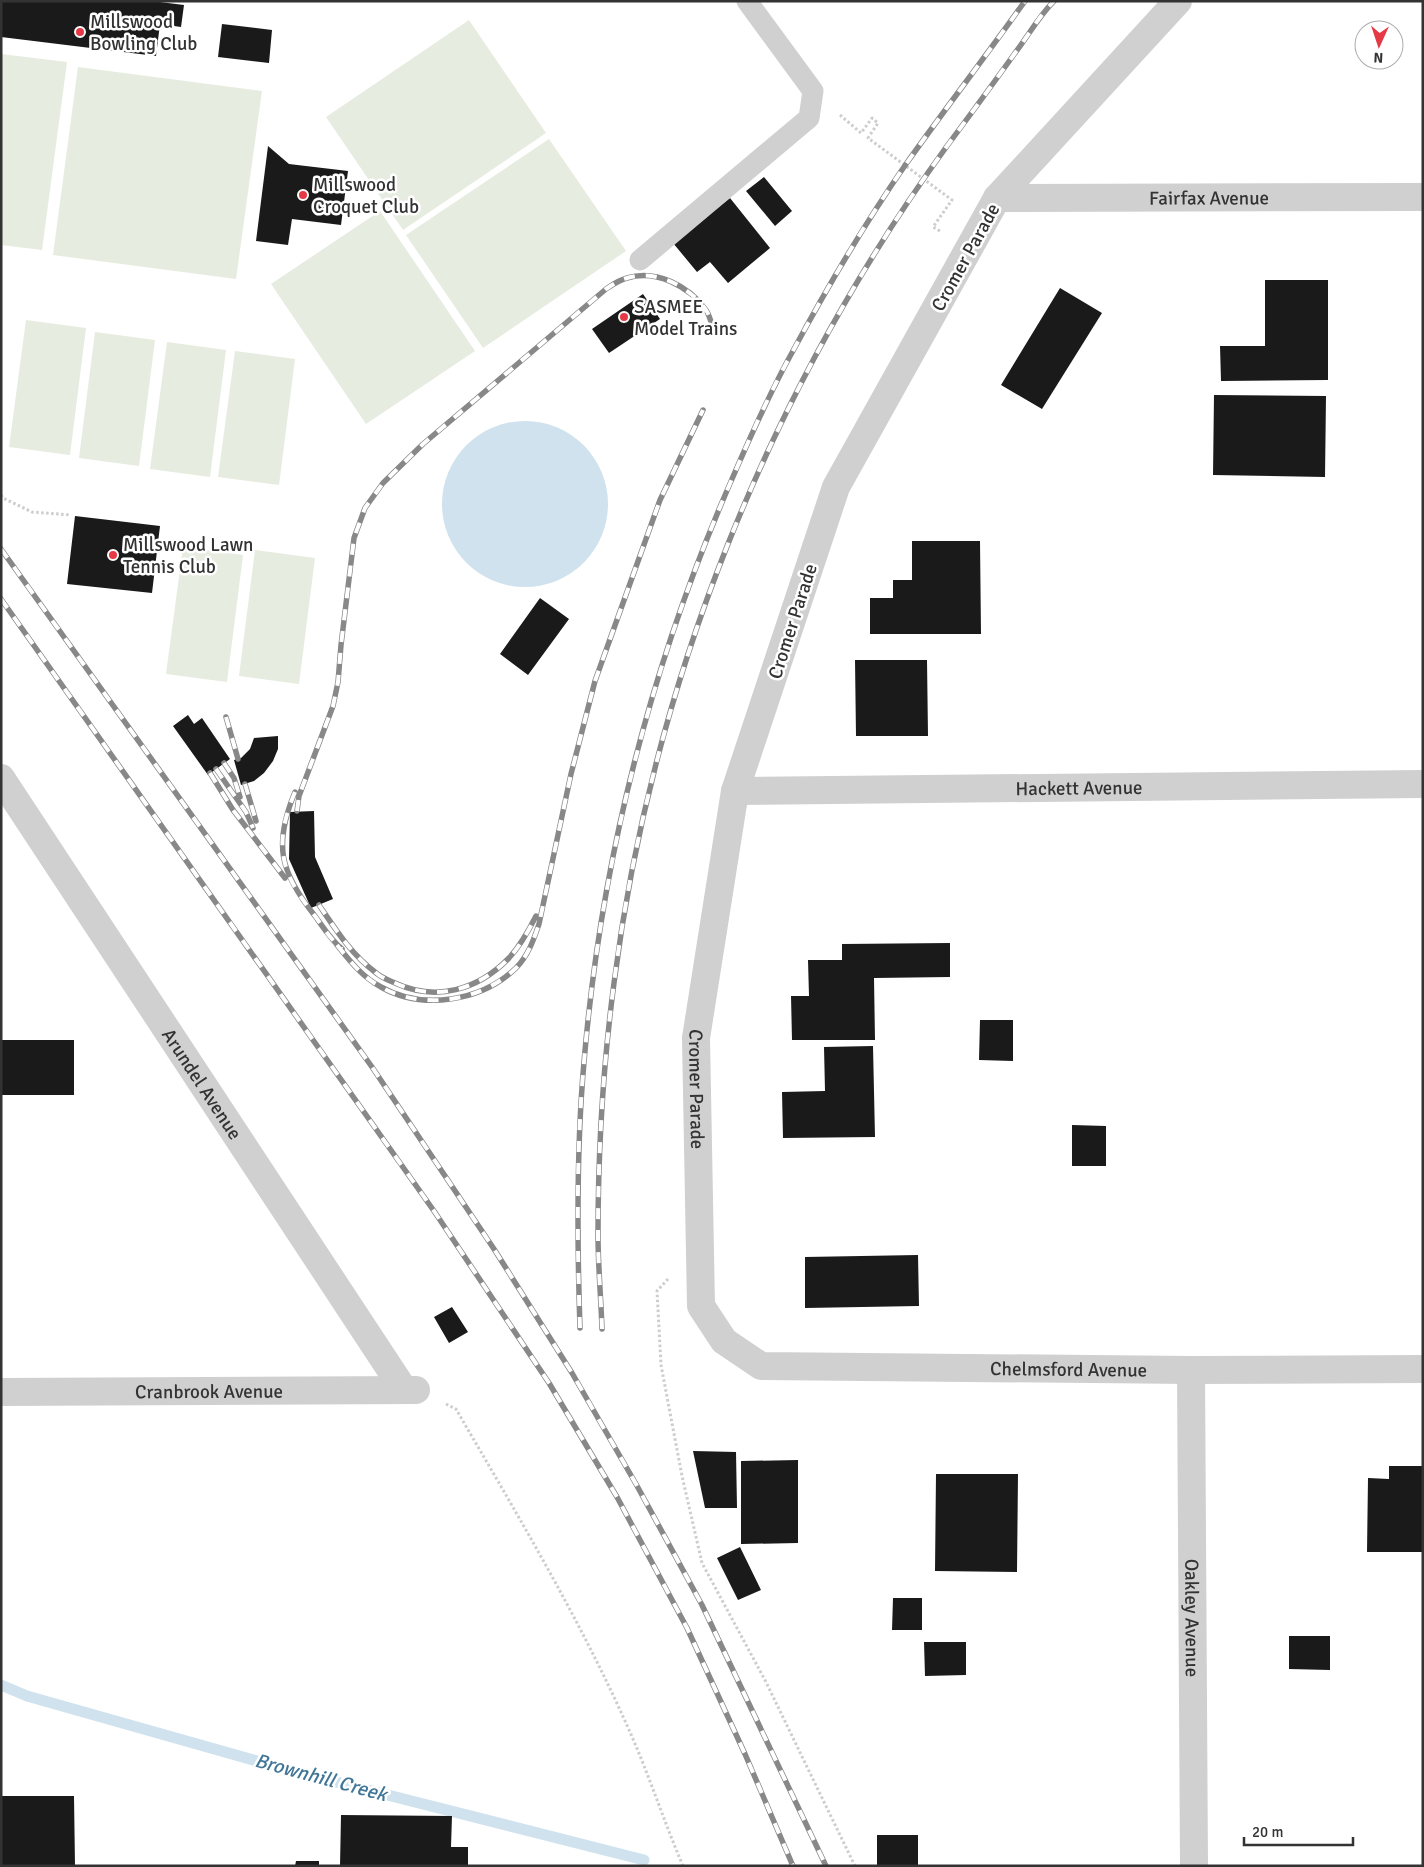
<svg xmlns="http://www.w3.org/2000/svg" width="1424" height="1867" viewBox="0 0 1424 1867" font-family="Signika,sans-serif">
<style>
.green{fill:#e6ecdf}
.water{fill:#cfe2ee}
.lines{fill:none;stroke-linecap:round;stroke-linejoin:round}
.stream{stroke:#cfe2ee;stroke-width:11}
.building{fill:#1a1a1a}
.path{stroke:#cdcdcd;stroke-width:3;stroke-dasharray:2.5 2.5;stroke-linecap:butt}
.service{stroke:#d0d0d0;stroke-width:21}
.minor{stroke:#d0d0d0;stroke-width:28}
.rail-casing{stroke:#888;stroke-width:5.5}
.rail{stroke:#fff;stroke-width:4;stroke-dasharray:11;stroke-linecap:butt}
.poi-dot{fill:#e63946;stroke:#fff;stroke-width:2}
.labels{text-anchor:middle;stroke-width:5;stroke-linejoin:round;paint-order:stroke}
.poi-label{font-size:19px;fill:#333;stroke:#fff;text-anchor:start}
.street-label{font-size:19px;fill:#333;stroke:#fff}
.water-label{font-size:20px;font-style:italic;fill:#3f7597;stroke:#fff}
</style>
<rect width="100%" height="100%" fill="#fff"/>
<!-- green -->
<path class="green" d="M469 20 546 133 403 230 326 117Z
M1 54 67 62 42 250 1 245Z
M78 67 262 91 236 279 53 255Z
M549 139 626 251 483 348 406 235Z
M380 211 475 351 366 424 271 284Z
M26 320 86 328 70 455 9 447Z
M95 332 155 340 139 466 79 458Z
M167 342 226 350 210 477 150 469Z
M235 351 295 359 279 485 218 477Z
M183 547 243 555 227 682 166 674Z
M255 550 315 558 299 684 239 676Z"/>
<!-- water -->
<path class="water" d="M442 504a83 83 0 1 1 166 0a83 83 0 1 1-166 0Z"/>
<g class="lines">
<!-- stream -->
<path class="stream" d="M1 1685 27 1696 289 1770 644 1860"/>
</g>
<!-- building -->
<path class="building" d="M1 1H152L184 5 181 27 160 24 156 56 1 37Z
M222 24 272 30 269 63 218 57Z
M268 146 289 164 348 171 341 225 292 219 288 245 256 241Z
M764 177 792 211 775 226 746 191Z
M730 198 770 248 728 283 710 262 697 272 673 243Z
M1265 280H1328V380L1221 381 1220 346H1265Z
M1060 288 1102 313 1042 409 1001 385Z
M643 294 660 319 609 353 592 329Z
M1214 395 1326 396 1325 477 1213 475Z
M75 516 160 526 152 593 67 584Z
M912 541H980L981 634H870V598H893V580H912Z
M540 598 569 619 528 675 500 654Z
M855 660H927L928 736H856Z
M188 715 194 724 202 718 230 759 208 775 173 726Z
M278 736V749L273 761 264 773 254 781 241 785 234 760 241 758 250 749 254 738Z
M314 811 315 857 333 899 311 908 289 859 290 812Z
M950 943V977L874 978 875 1040H792L791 996H809L808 960H842V944Z
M980 1020H1013V1061L979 1060Z
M1 1040H74V1095H1Z
M873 1046 875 1137 783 1138 782 1092 825 1091 824 1047Z
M1072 1125 1106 1126V1166H1072Z
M918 1255 919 1306 805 1308V1257Z
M452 1307 468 1332 449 1343 434 1317Z
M693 1451 736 1452 737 1508H705Z
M798 1460V1543L741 1544V1461Z
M1389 1466H1423V1552H1367L1368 1478 1389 1479Z
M936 1474H1018L1017 1572 935 1571Z
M740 1547 761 1590 738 1600 717 1558Z
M893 1598H922V1630H892Z
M1289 1636H1330V1670L1289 1669Z
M924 1642H966V1675L925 1676Z
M1 1796H74L75 1866H1Z
M341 1815 452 1816 451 1847H468V1866H340Z
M877 1835H918V1866H877Z
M296 1861H319V1866H295Z"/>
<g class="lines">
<!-- path -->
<path class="path" d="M840 115 861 133 872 118 878 123 868 138 952 200 933 227 940 231
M1 495 3 498 32 512 71 515
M668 1279 657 1291 661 1365 682 1476 702 1563 766 1682 855 1866
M446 1404 456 1409C518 1516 583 1624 633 1739 651 1781 665 1824 683 1866"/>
<!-- service -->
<path class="service" d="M640 260 809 118 813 91 747 1"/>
<!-- minor -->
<g class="minor">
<path id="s1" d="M1178 1 997 198 836 487 735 791 696 1038 701 1306 724 1341 761 1366 1191 1370 1423 1369"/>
<path id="s2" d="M997 198 1423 197"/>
<path id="s3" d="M1 778 404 1390"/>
<path id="s4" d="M735 791 1423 784"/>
<path id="s5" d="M1191 1370 1194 1866"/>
<path id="s6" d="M1 1392 416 1390"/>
</g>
<!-- rail casing -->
<g class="rail-casing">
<path id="rail" d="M1 549 372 1067 494 1249 572 1373 636 1484 702 1605 826 1866
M1 599 434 1211 549 1383 617 1497 687 1628 745 1754 793 1866
M226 717 238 759
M224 763 234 778 240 797
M216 769 246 812 253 828
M210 773 233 810 285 878
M245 784 256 821
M295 792C273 845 280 872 315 916 323 927 331 940 342 949
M297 811 299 796 333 706 338 682 341 645 354 538 365 508 383 483 423 444 606 289C612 285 619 280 627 278 656 269 689 286 706 310 710 316 712 325 714 332
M319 905C336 930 351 954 375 972 380 977 388 980 395 983 436 1002 478 990 509 958 520 946 529 930 536 916
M337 945C350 961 362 977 381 987 423 1011 482 1001 516 968 528 956 534 939 539 924L571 774 595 681 660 500 703 410
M580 1328C577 1240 576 1151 584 1062 601 861 651 664 732 479 751 435 771 390 794 349 828 286 865 223 906 164 945 109 986 56 1025 1
M602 1329C601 1298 598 1266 598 1235 598 1151 603 1066 614 983 652 683 769 391 947 146 970 115 993 84 1015 53 1028 36 1039 16 1054 1"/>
</g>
<!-- rail -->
<use href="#rail" class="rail"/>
</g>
<!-- markers -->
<g class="poi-dot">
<circle cx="80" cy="32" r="5"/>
<circle cx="303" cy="195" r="5"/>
<circle cx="624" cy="317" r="5"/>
<circle cx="113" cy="555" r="5"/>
</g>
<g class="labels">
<!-- poi labels -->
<g class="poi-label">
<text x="90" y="28">Millswood<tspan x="90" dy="22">Bowling Club</tspan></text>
<text x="313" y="191">Millswood<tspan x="313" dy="22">Croquet Club</tspan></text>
<text x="634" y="313">SASMEE<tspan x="634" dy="22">Model Trains</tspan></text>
<text x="123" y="551">Millswood Lawn<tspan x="123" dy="22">Tennis Club</tspan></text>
</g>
<!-- street labels -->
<g class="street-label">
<text dy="7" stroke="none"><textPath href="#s2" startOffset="212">Fairfax Avenue</textPath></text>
<text transform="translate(965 257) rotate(-61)" y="7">Cromer Parade</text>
<text transform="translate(792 621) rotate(-72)" y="7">Cromer Parade</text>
<text dy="7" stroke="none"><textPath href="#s4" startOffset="344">Hackett Avenue</textPath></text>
<text dy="7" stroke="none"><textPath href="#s3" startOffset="366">Arundel Avenue</textPath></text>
<text dy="7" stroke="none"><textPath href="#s1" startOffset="1220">Cromer Parade</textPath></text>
<text dy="7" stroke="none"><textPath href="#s1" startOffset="1831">Chelmsford Avenue</textPath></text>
<text dy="7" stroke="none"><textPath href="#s6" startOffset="208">Cranbrook Avenue</textPath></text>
<text dy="7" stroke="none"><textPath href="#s5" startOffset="248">Oakley Avenue</textPath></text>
</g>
<!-- water labels -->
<g class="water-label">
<text transform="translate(321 1777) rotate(15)" y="7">Brownhill Creek</text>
</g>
</g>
<!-- border -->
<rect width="1424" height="1867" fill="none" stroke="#333333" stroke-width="5"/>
<!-- north arrow -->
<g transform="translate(1379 45) rotate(183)"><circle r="24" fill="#ffffff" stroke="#adadad"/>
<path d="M0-4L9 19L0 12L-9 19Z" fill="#e63946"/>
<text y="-8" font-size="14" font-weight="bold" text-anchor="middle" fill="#333333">N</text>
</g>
<!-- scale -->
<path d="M1244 1837v8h109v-8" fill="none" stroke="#333333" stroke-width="2.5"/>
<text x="1252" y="1837" font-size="15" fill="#333333" stroke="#ffffff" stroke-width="4" paint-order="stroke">20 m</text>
</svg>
